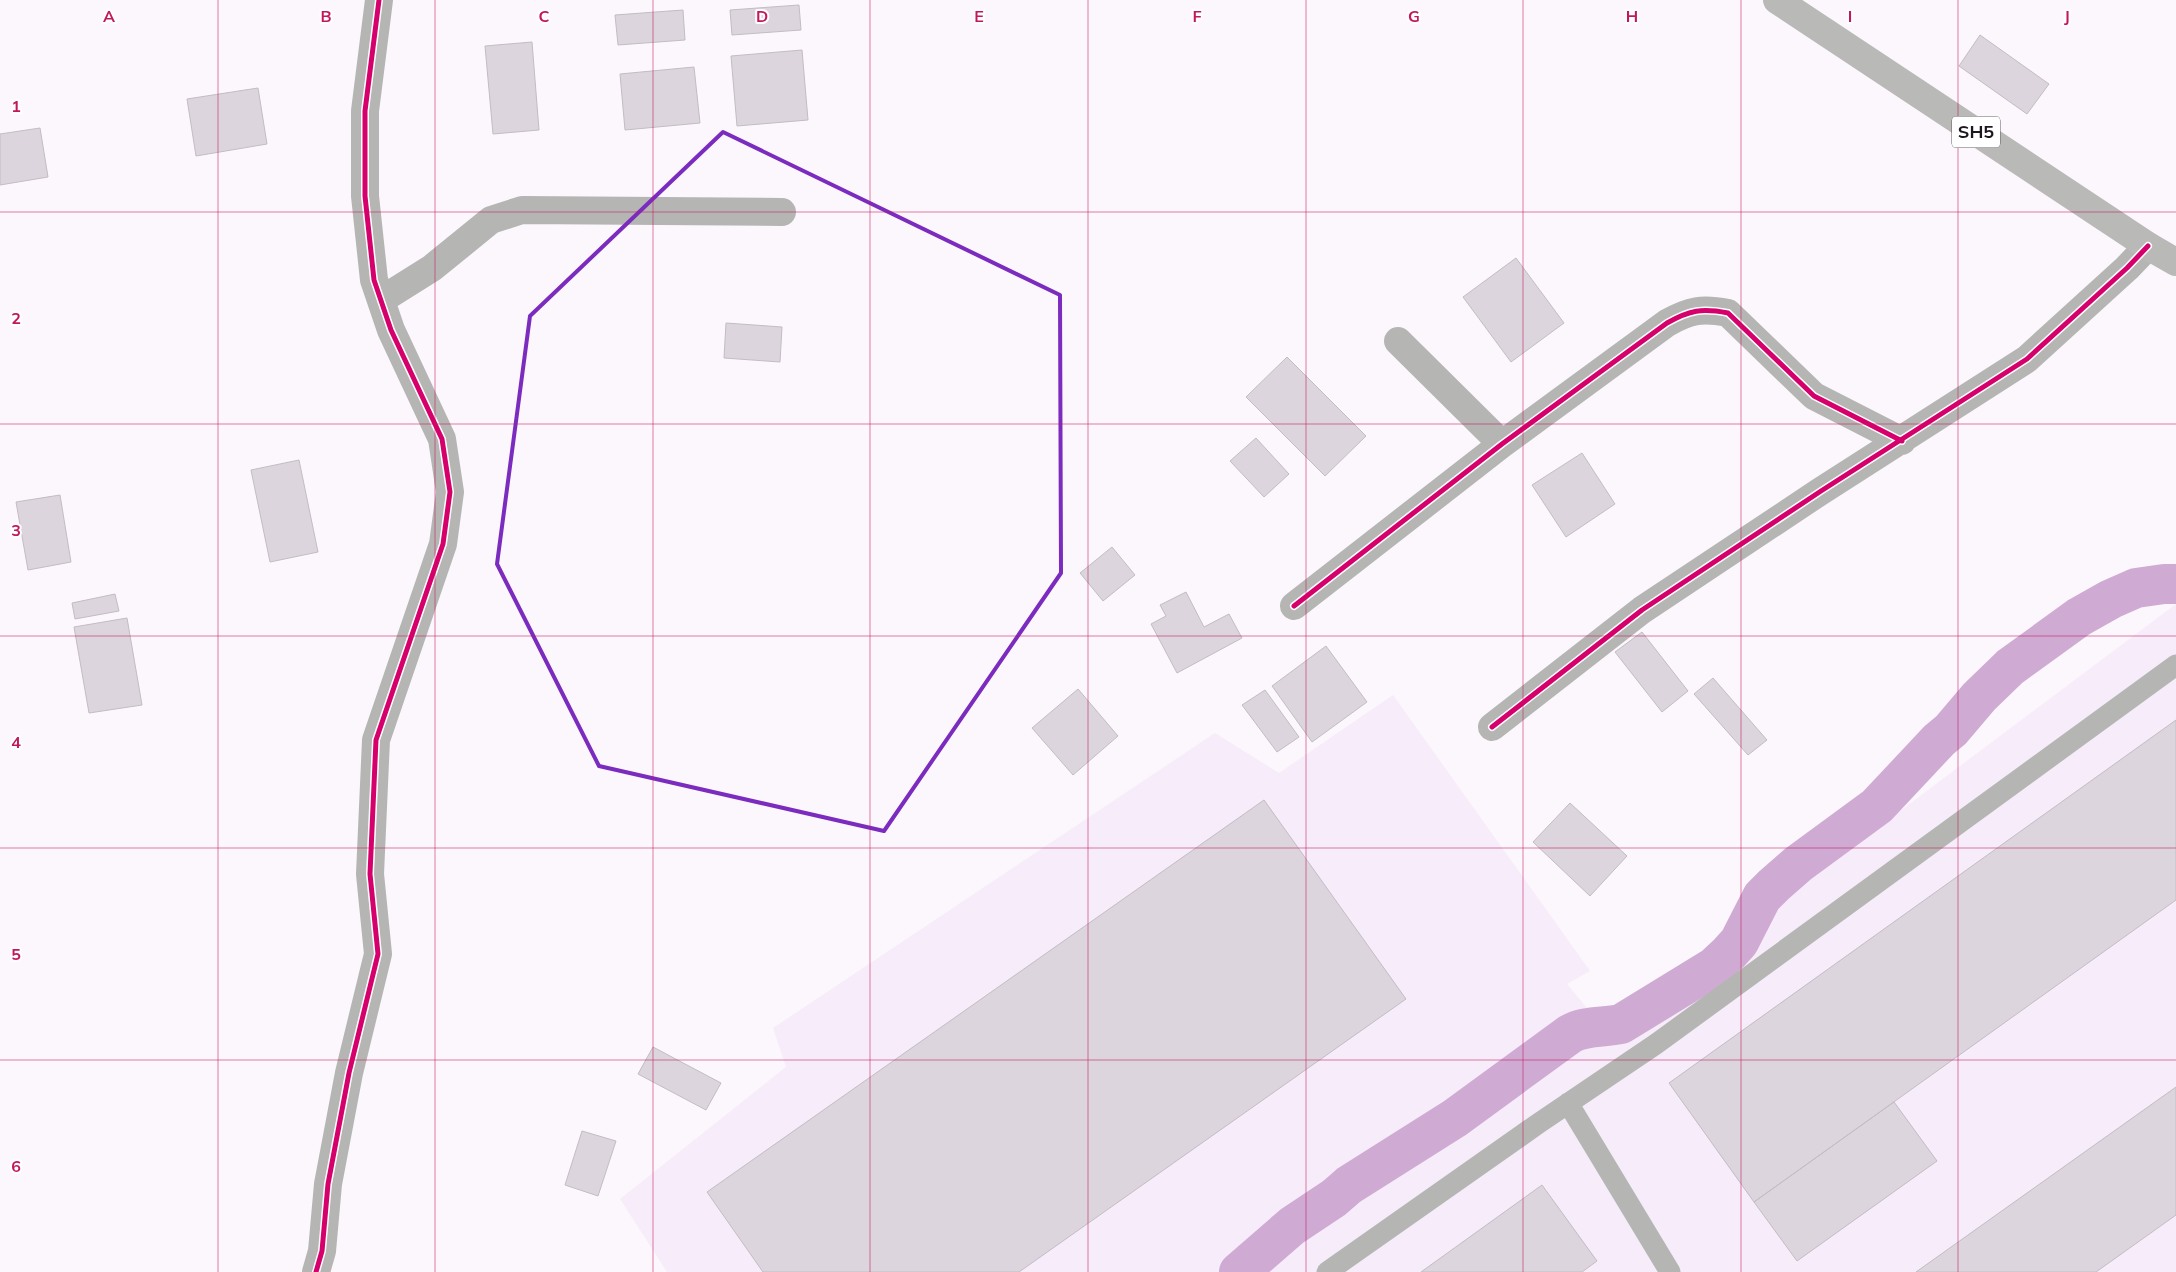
<svg xmlns="http://www.w3.org/2000/svg" width="2176" height="1272" viewBox="0 0 2176 1272" font-family="Mulish,sans-serif">
<style>
.built{fill:#f7ecf9}
.lines{fill:none;stroke-linecap:round;stroke-linejoin:round}
.canal{stroke:#cfabd4;stroke-width:40}
.building{fill:#dcd5dd;stroke:#c2bcc3}
.service{stroke:#b5b6b4;stroke-width:21}
.minor{stroke:#b5b6b4;stroke-width:28}
.primary{stroke:#b9b9b7;stroke-width:28}
.cycleway-casing{stroke:#fff;stroke-width:8}
.cycleway{stroke:#d6006c;stroke-width:5}
.marked{fill:none;stroke:#7b2cbf;stroke-width:4;stroke-linejoin:round}
.grid{fill:none;stroke:#c2185b;stroke-width:1;stroke-opacity:0.55}
.labels{text-anchor:middle;stroke-width:4;stroke-linejoin:round;paint-order:stroke}
.shield{fill:#fff;stroke:#625d63;stroke-width:1}
.shield-label{font-size:18px;font-weight:bold;fill:#1f1720}
.grid-label{font-size:16px;text-anchor:middle;font-weight:bold;fill:#c2185b;stroke:#fff;stroke-width:4;stroke-linejoin:round;paint-order:stroke}
</style>
<rect width="100%" height="100%" fill="#fcf7fc"/>
<!-- built -->
<path class="built" d="M2176 604V1272H667L620 1199 786 1067 773 1028 1215 733 1279 773 1393 695 1590 971 1567 984 1593 1015 1611 1016 1631 1013 1652 997Z"/>
<g class="lines">
<!-- canal -->
<path class="canal" d="M1239 1272 1292 1226 1334 1198 1349 1185 1455 1118 1570 1034C1586 1025 1603 1028 1621 1024L1714 967 1729 953 1739 942 1762 897 1774 885 1798 864 1877 806 1939 740 1951 730 1979 697 2010 667 2079 617 2111 599 2136 588 2164 584H2176"/>
</g>
<!-- building -->
<path class="building" d="M799 5 801 30 732 35 730 10Z
M683 10 685 40 618 45 615 15Z
M1980 35 2049 84 2027 114 1959 66Z
M532 42 539 130 493 134 485 46Z
M802 50 808 120 737 126 731 56Z
M694 67 700 123 625 130 620 74Z
M258 88 267 144 196 156 187 99Z
M40 128 48 177 0 185V134Z
M1516 258 1564 323 1511 362 1463 297Z
M726 323 782 327 780 362 724 358Z
M1287 357 1366 436 1325 476 1246 397Z
M1256 438 1289 474 1264 497 1230 461Z
M1582 453 1615 504 1566 537 1532 485Z
M299 460 318 552 270 562 251 470Z
M60 495 71 562 28 570 16 502Z
M1112 547 1135 575 1103 601 1080 573Z
M1186 592 1204 627 1229 614 1242 638 1177 673 1151 624 1166 616 1160 605Z
M115 594 119 611 75 619 72 603Z
M127 618 142 705 89 713 74 627Z
M1642 632 1688 691 1662 712 1615 652Z
M1326 646 1367 702 1312 742 1272 686Z
M1713 678 1767 740 1748 755 1694 694Z
M1078 689 1118 736 1073 775 1032 728Z
M1265 690 1299 737 1277 752 1242 705Z
M2176 720V900L1754 1202 1669 1083Z
M1264 800 1406 999 1019 1272H763L707 1192Z
M1570 803 1627 856 1590 896 1533 842Z
M653 1047 721 1083 706 1110 638 1074Z
M2176 1087V1215L2096 1272H1916Z
M1894 1102 1937 1161 1797 1261 1754 1202Z
M582 1131 616 1141 598 1196 565 1185Z
M1542 1185 1597 1261 1582 1272H1421Z"/>
<g class="lines">
<!-- service -->
<path class="service" d="M1568 1103 1670 1272
M1327 1272 1539 1123 1656 1044 2176 665"/>
<!-- minor -->
<path class="minor" d="M381 300 432 268 491 220 522 210 782 212
M1398 341 1502 444
M1294 606 1502 444 1667 323C1690 310 1702 308 1728 313L1814 396 1902 441
M1492 727 1642 610 1821 491 2027 359 2127 268 2148 246
M316 1272 322 1251 328 1184 349 1073 378 954 370 874 376 740 443 544 450 492 442 439 391 330 374 280 365 196V111L379 0"/>
<!-- primary -->
<path class="primary" d="M1777 0 2148 246 2176 262"/>
<!-- cycleway casing -->
<g class="cycleway-casing">
<path id="cycleway" d="M1294 606 1502 444 1667 323C1690 310 1702 308 1728 313L1814 396 1902 441
M1492 727 1642 610 1821 491 2027 359 2127 268 2148 246
M316 1272 322 1251 328 1184 349 1073 378 954 370 874 376 740 443 544 450 492 442 439 391 330 374 280 365 196V111L379 0"/>
</g>
<!-- cycleway -->
<use href="#cycleway" class="cycleway"/>
</g>
<!-- marked area -->
<path class="marked" d="M723 132 1060 295 1061 573 884 831 599 766 497 564 530 316Z"/>
<!-- grid -->
<path class="grid" d="M218 0V1272M435 0V1272M653 0V1272M870 0V1272M1088 0V1272M1306 0V1272M1523 0V1272M1741 0V1272M1958 0V1272M0 212H2176M0 424H2176M0 636H2176M0 848H2176M0 1060H2176"/>
<g class="labels">
<!-- shield labels -->
<rect class="shield" x="1952" y="116.5" width="48" height="31" rx="4"/>
<g class="shield-label">
<text x="1976" y="138">SH5</text>
</g>
</g>
<g class="grid-label">
<text x="109" y="22">A</text>
<text x="326" y="22">B</text>
<text x="544" y="22">C</text>
<text x="762" y="22">D</text>
<text x="979" y="22">E</text>
<text x="1197" y="22">F</text>
<text x="1414" y="22">G</text>
<text x="1632" y="22">H</text>
<text x="1850" y="22">I</text>
<text x="2067" y="22">J</text>
<text x="16" y="112">1</text>
<text x="16" y="324">2</text>
<text x="16" y="536">3</text>
<text x="16" y="748">4</text>
<text x="16" y="960">5</text>
<text x="16" y="1172">6</text>
</g>
</svg>
